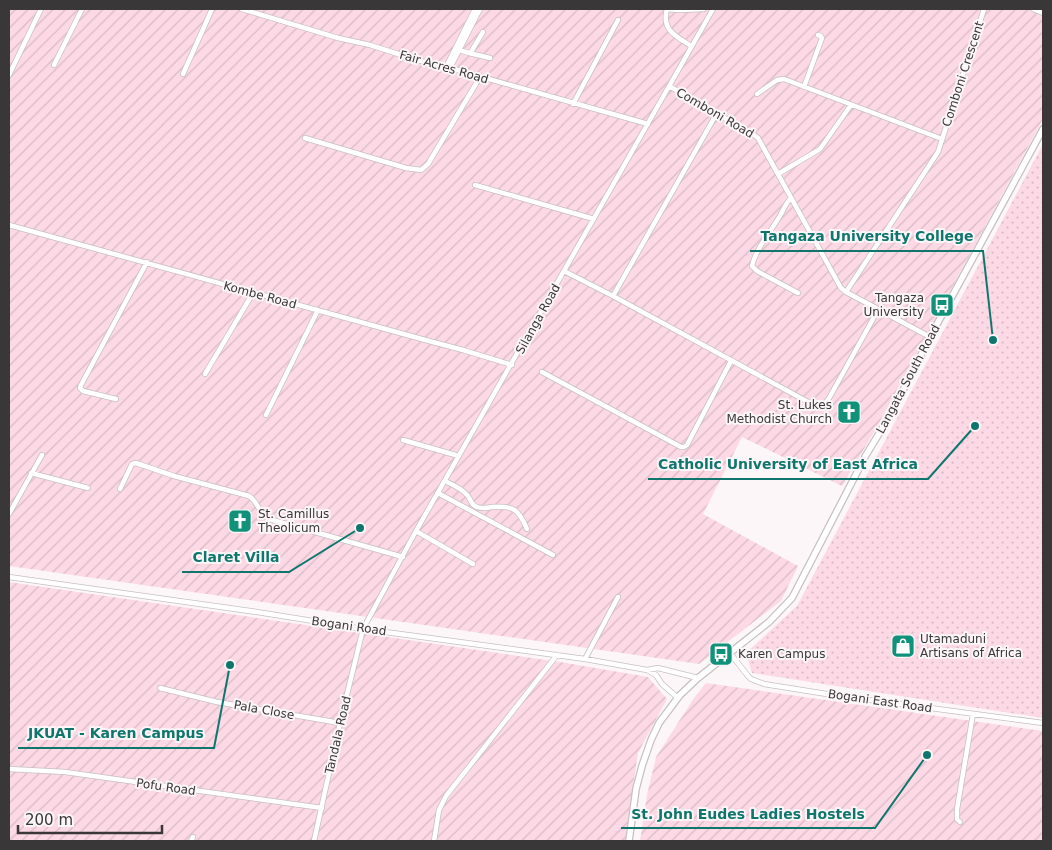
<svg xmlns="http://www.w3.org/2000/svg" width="1052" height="850" viewBox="0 0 1052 850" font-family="'DejaVu Sans',sans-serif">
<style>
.grass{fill:url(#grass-dots)}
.garden{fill:url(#garden-furrows)}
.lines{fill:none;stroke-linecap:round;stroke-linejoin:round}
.minor-casing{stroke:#c6c0c2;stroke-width:6}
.tertiary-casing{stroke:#c6c0c2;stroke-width:8}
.minor{stroke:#fff;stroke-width:4.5}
.tertiary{stroke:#fff;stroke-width:5.5}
.labels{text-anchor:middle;stroke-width:4;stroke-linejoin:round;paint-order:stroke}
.street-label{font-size:12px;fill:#393738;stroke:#fcf6f8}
.poi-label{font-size:12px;fill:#393738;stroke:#fcf6f8;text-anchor:start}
.leader{fill:none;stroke:#0f766e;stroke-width:2}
.callout-dot{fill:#0f766e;stroke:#fcf6f8;stroke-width:2}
.callout-label{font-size:14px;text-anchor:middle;font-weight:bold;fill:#0f766e;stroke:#fcf6f8;stroke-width:4;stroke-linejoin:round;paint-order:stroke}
</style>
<defs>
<pattern id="grass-dots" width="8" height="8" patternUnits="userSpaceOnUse" patternTransform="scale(1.25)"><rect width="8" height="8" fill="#fcd9e5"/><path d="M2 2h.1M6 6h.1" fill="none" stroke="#d9bbc5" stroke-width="1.8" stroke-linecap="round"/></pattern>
<pattern id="garden-furrows" width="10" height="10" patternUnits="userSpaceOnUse" patternTransform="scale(1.25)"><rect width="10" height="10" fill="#fcd9e5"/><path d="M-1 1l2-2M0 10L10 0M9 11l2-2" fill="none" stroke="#d9bbc5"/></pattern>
</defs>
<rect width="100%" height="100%" fill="#fcf6f8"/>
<!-- grass -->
<path class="grass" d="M1043 144V718L752 673 746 653 797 606Z"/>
<!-- garden -->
<path class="garden" d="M9 9H1043V119L877 427 842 486 742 437 703 514 798 566 781 601 699 664 9 566Z
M9 582 560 662 648 677 667 699 638 753 625 841H9Z
M706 683 1043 731V841H640L647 795 656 757 694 698Z"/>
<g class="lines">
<!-- minor casing -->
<g class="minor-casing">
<path id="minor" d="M242 9 338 38 370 45 417 60 450 68 648 124
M1033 9 1043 13
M691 46C676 36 661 30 667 9L679 10 704 9
M459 50 469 53 471 52 483 32
M469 53 490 58
M54 65 82 9
M446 67 475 9
M450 68 480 9
M183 74 212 9
M9 75 41 9
M669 86 754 135 758 138 841 288 846 292 930 337
M804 87 822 38 821 36 818 35
M757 94 777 80 784 79 942 139
M573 104 618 20
M305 138 406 168 421 170 428 164 480 77
M778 174 820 149 851 105
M475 185 594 219
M791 198C786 203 784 208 781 214 772 230 756 248 752 266L757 271 798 293
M9 225 429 341 463 350 512 365
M564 271 613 296 808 402C816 406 822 407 828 400L878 310
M846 292 938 152 984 9
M613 296 717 113
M542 372 681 447H684L687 445 731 361
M205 374 253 293
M116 399 83 391 80 388 81 385 147 262
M266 415 318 310
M403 440 459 456
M31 473 88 488
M445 481C453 485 462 488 468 496 471 500 471 505 477 507 482 509 487 508 492 507 514 505 519 510 527 529
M120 489 132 464 136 463 174 476 249 496C259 502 258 514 269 519L403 557
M438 493 553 555
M9 514 42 455
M416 531 473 564
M9 577 257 612 363 629 585 659 647 670 656 675 662 684 678 698
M730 653 748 676 751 679 764 684 833 695 1043 723
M585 659 618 597
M647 670 658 668 698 678
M160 688 217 702 340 723
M9 769 65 772 322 808
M960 822 957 819V809L973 714
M191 841 193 837
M314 841 340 723 363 629 416 531 713 9
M434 841 439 810 446 796 557 655"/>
</g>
<!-- tertiary casing -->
<g class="tertiary-casing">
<path id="tertiary" d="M629 841 636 789 642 766 651 740 659 723 680 695 698 678 769 622 792 598 866 455 891 414 930 337 1043 129"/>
</g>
<!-- minor -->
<use href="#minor" class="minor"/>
<!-- tertiary -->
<use href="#tertiary" class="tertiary"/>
</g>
<!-- icons -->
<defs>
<g id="bus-square" transform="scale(1.25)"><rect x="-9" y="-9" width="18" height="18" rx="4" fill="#109179" stroke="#fcf6f8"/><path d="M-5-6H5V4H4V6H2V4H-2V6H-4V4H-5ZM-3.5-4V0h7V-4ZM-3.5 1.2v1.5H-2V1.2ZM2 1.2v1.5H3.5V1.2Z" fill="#fff"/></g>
<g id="church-square" transform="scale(1.25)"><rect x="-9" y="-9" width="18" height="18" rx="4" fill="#109179" stroke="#fcf6f8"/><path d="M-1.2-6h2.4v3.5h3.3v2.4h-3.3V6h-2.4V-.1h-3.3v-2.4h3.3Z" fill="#fff"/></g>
<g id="shop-square" transform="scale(1.25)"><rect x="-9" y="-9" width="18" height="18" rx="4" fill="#109179" stroke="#fcf6f8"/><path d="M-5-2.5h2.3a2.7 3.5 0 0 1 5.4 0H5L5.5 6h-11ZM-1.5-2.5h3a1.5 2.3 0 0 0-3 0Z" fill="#fff"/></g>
</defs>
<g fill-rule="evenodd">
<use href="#bus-square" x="942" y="305"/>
<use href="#church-square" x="849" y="412"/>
<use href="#church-square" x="240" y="521"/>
<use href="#shop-square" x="903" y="646"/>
<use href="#bus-square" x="721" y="654"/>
</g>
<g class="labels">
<!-- street labels -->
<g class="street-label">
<text transform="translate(444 67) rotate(16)" y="4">Fair Acres Road</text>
<text transform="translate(963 74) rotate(-72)" y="4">Comboni Crescent</text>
<text transform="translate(715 113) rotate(30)" y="4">Comboni Road</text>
<text transform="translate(260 295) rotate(15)" y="4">Kombe Road</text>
<text transform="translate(538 319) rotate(-61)" y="4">Silanga Road</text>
<text transform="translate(908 379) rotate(-62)" y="4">Langata South Road</text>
<text transform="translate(349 626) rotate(8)" y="4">Bogani Road</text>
<text transform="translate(880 701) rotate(8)" y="4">Bogani East Road</text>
<text transform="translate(264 710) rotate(10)" y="4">Pala Close</text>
<text transform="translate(338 735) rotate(-77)" y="4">Tandala Road</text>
<text transform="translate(166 787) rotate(8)" y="4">Pofu Road</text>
</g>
<!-- poi labels -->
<g class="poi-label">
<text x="924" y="302" text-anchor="end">Tangaza<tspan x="924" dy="14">University</tspan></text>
<text x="832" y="409" text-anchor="end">St. Lukes<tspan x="832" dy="14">Methodist Church</tspan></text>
<text x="258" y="518">St. Camillus<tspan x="258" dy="14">Theolicum</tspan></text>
<text x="920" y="643">Utamaduni<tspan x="920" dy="14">Artisans of Africa</tspan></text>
<text x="738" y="658">Karen Campus</text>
</g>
</g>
<!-- callouts -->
<path class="leader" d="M993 340L983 251H750M975 426L928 479H648M360 528L289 572H182M230 665L214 748H18M927 755L875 828H621"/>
<g class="callout-dot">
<circle cx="993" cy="340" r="5"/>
<circle cx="975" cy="426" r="5"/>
<circle cx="360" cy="528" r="5"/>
<circle cx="230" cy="665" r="5"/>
<circle cx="927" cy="755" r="5"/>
</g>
<g class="callout-label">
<text x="867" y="241">Tangaza University College</text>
<text x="788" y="469">Catholic University of East Africa</text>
<text x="236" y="562">Claret Villa</text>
<text x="116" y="738">JKUAT - Karen Campus</text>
<text x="748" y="819">St. John Eudes Ladies Hostels</text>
</g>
<!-- border -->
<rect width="1052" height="850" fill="none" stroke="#393738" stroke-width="20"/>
<!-- scale -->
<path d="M18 825v8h144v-8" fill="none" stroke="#393738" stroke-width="2.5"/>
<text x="25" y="825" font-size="15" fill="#393738" stroke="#fcf6f8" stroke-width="4" paint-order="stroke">200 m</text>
</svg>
